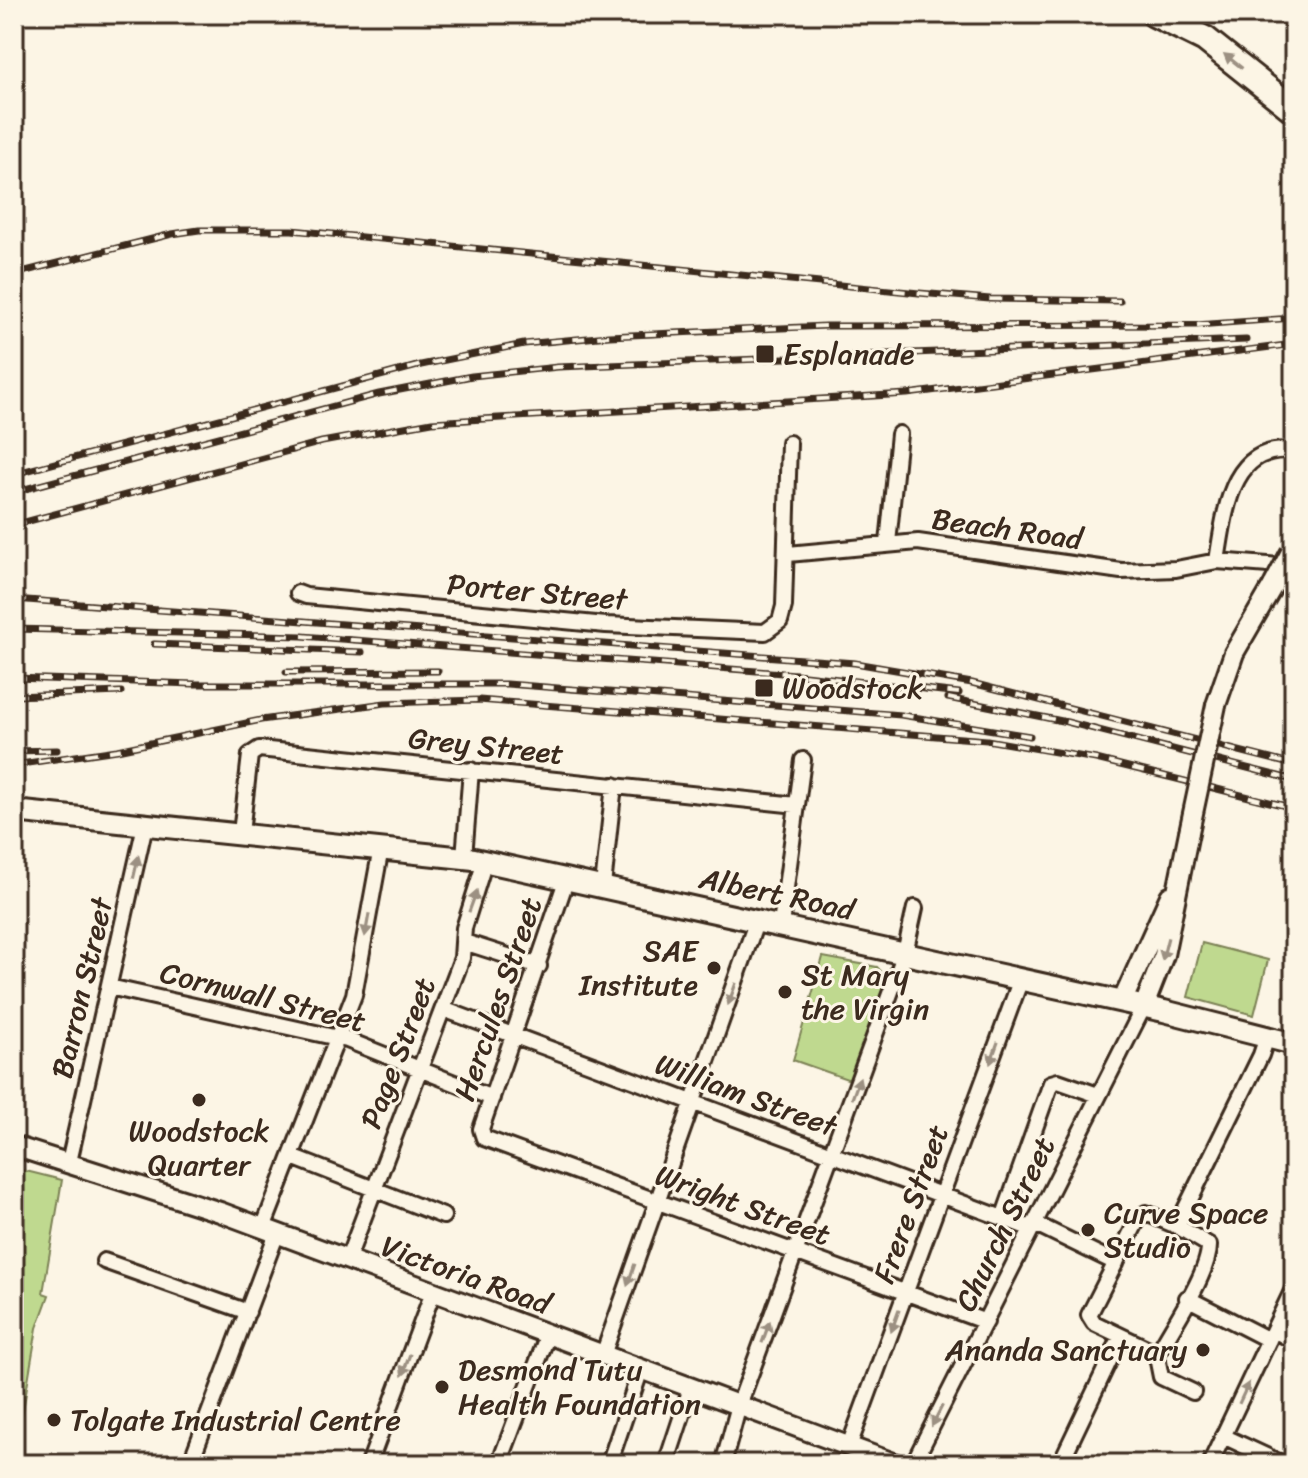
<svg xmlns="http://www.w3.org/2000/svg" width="1308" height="1478" viewBox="0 0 1308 1478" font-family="Sriracha,sans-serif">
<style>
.green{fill:#bfd98f;stroke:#7d8256;stroke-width:2}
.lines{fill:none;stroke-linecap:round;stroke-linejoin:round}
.minor-casing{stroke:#3b2a1e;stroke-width:20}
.secondary-casing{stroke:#3b2a1e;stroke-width:24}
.primary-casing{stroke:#3b2a1e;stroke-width:26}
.motorway-casing{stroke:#3b2a1e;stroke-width:30}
.minor{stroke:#fcf5e5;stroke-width:14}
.secondary{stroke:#fcf5e5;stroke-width:18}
.primary{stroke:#fcf5e5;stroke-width:20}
.motorway{stroke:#fcf5e5;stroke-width:24}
.rail-casing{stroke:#3b2a1e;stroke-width:7}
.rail{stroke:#fcf5e5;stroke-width:4;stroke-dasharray:12;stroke-linecap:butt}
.secondary-bridge-casing{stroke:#3b2a1e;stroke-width:24;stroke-linecap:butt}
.secondary-bridge{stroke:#fcf5e5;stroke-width:18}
.oneway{fill:#9c9082}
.poi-dot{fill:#3b2a1e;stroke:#fcf5e5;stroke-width:3}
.labels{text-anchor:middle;stroke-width:6;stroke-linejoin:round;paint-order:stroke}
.poi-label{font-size:30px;fill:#3b2a1e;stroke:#fcf5e5;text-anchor:start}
.street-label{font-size:30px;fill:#3b2a1e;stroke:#fcf5e5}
</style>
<rect width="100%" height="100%" fill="#fcf5e5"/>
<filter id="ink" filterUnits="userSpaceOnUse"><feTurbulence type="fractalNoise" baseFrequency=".0125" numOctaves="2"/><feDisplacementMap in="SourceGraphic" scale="16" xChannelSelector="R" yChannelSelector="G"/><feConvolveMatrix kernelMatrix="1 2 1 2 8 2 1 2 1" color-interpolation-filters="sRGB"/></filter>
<g filter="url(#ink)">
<!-- green -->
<path class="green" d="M1202 943 1268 960 1254 1015 1188 997Z
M823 957 877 967 888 979 850 1080 793 1060Z
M14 1168 62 1180 43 1293 49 1295 37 1328 14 1463Z"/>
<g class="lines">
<!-- minor casing -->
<g class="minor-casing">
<path id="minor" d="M888 543 899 434
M788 554 918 542 1121 571 1176 569 1217 561 1294 567
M1217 561C1225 513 1230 443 1294 451
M298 593 306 596 606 625 765 632 780 621 784 606 789 443
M241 833 250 755 259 749 797 805
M464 857 471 770
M567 878 481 1129 484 1138 986 1322
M603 886 614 785
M781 925 803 760
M464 942 539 966
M109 987 347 1040 492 1098
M443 1009 1024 1226 1042 1227 1116 1263
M292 1157 443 1216
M69 1162 145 825
M1146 1213 1177 1226 1209 1245C1210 1271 1174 1324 1161 1348L1155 1352 1094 1323 1089 1315 1138 1219Z
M1003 1218 1051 1083 1058 1081 1098 1095
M1177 1226 1261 1055 1267 1037
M263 1228 354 995 381 848
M104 1261 248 1312
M347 1261 462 958 464 928 485 861
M1187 1298 1269 1340
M1274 1330 1294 1341
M1156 1352 1161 1377 1193 1392
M603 1355 757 920
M1223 1436 1283 1464
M849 1446 1021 979
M190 1464 277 1233
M369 1464 433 1292
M499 1464 548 1334
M609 1464 641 1369
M666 1464 691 1388
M723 1464 739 1405 905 953 915 908
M913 1464 1144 1006
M1060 1464 1121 1336
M1210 1464 1294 1287"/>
</g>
<!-- secondary casing -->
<g class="secondary-casing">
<path id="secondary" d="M1216 705 1234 653 1274 584
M1122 1002 1170 896
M1144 1006 1164 955 1189 832
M14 1146 220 1212 896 1464"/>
</g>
<!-- primary casing -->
<g class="primary-casing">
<path id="primary" d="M14 811 474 859 1164 1011 1294 1044"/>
</g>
<!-- motorway casing -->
<g class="motorway-casing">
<path id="motorway" d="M1154 14 1205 39 1294 110"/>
</g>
<!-- minor -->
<use href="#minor" class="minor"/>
<!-- secondary -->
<use href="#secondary" class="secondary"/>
<!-- primary -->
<use href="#primary" class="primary"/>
<!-- motorway -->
<use href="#motorway" class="motorway"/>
<!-- rail casing -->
<g class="rail-casing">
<path id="rail" d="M14 274 172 234 199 230H292L919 293 990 299 1120 301
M14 474 421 365 524 344 609 336 826 326 1196 325 1294 318
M14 492 379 394 472 376 558 367 1246 340
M14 525 322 442 432 422 907 394 1294 344
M14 599 855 663 972 683 1294 765
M14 629 302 636 796 674 959 693
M154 644 362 652
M286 672 438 671
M14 678 195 684H507L901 715 1030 736
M14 696 121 692
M948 698 1067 722 1294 780
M14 751 57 750
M14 765 117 750 261 720 385 703 479 700 987 740 1096 759 1294 808"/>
</g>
<!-- rail -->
<use href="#rail" class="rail"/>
<!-- secondary-bridge casing -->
<g class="secondary-bridge-casing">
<path id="secondary-bridge" d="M1274 584 1291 552
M1189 832 1216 705"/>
</g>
<!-- secondary-bridge -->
<use href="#secondary-bridge" class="secondary-bridge"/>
</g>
<!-- one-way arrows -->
<defs><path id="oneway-solid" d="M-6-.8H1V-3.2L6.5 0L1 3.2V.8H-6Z" transform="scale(2)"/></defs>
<g class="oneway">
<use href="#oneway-solid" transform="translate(1233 61) rotate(-142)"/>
<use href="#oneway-solid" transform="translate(136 867) rotate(-77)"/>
<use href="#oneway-solid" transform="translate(473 901) rotate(-70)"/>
<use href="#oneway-solid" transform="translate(367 925) rotate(100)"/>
<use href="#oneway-solid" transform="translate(1165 949) rotate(104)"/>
<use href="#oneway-solid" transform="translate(732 994) rotate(110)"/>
<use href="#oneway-solid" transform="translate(994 1053) rotate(110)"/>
<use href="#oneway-solid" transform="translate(856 1088) rotate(-70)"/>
<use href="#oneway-solid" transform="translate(631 1275) rotate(109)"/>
<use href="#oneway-solid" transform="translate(895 1321) rotate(110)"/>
<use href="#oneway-solid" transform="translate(766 1332) rotate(-70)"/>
<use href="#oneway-solid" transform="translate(406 1365) rotate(110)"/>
<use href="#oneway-solid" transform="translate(1244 1393) rotate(-65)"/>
<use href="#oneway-solid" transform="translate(937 1416) rotate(117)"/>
</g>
</g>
<!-- markers -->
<g class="poi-dot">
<rect x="755" y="344" width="20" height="20" rx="4"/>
<rect x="754" y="678" width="20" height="20" rx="4"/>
<circle cx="714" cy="968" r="8"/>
<circle cx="785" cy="992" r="8"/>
<circle cx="199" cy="1100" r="8"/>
<circle cx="1088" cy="1230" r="8"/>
<circle cx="1203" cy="1350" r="8"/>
<circle cx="442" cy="1387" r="8"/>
<circle cx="54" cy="1420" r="8"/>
</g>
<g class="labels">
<!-- poi labels -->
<g class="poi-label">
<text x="783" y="364">Esplanade</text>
<text x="782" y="698">Woodstock</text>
<text x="698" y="961" text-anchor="end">SAE<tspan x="698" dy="34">Institute</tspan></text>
<text x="801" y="985">St Mary<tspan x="801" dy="34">the Virgin</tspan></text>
<text x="199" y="1141" text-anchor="middle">Woodstock<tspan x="199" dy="34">Quarter</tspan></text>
<text x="1104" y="1223">Curve Space<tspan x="1104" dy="34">Studio</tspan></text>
<text x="1187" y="1360" text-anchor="end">Ananda Sanctuary</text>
<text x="458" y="1380">Desmond Tutu<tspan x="458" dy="34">Health Foundation</tspan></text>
<text x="70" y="1430">Tolgate Industrial Centre</text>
</g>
<!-- street labels -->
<g class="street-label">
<text transform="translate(1007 529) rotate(8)" y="10">Beach Road</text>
<text transform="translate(537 592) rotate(5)" y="10">Porter Street</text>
<text transform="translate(486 746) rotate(6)" y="10">Grey Street</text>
<text transform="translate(777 894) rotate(12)" y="10">Albert Road</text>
<text transform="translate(82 988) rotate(-77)" y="10">Barron Street</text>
<text transform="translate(263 997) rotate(14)" y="10">Cornwall Street</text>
<text transform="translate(498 999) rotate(-71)" y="10">Hercules Street</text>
<text transform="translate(398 1053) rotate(-69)" y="10">Page Street</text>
<text transform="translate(746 1095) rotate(20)" y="10">William Street</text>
<text transform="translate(911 1204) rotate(-70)" y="10">Frere Street</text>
<text transform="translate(743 1205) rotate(20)" y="10">Wright Street</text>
<text transform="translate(1005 1224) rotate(-64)" y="10">Church Street</text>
<text transform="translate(466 1275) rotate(20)" y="10">Victoria Road</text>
</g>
</g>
<!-- margin -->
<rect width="1308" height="1478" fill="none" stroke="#fcf5e5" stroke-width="48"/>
<rect x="24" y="24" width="1260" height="1430" fill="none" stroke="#3b2a1e" stroke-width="3" filter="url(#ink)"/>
</svg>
